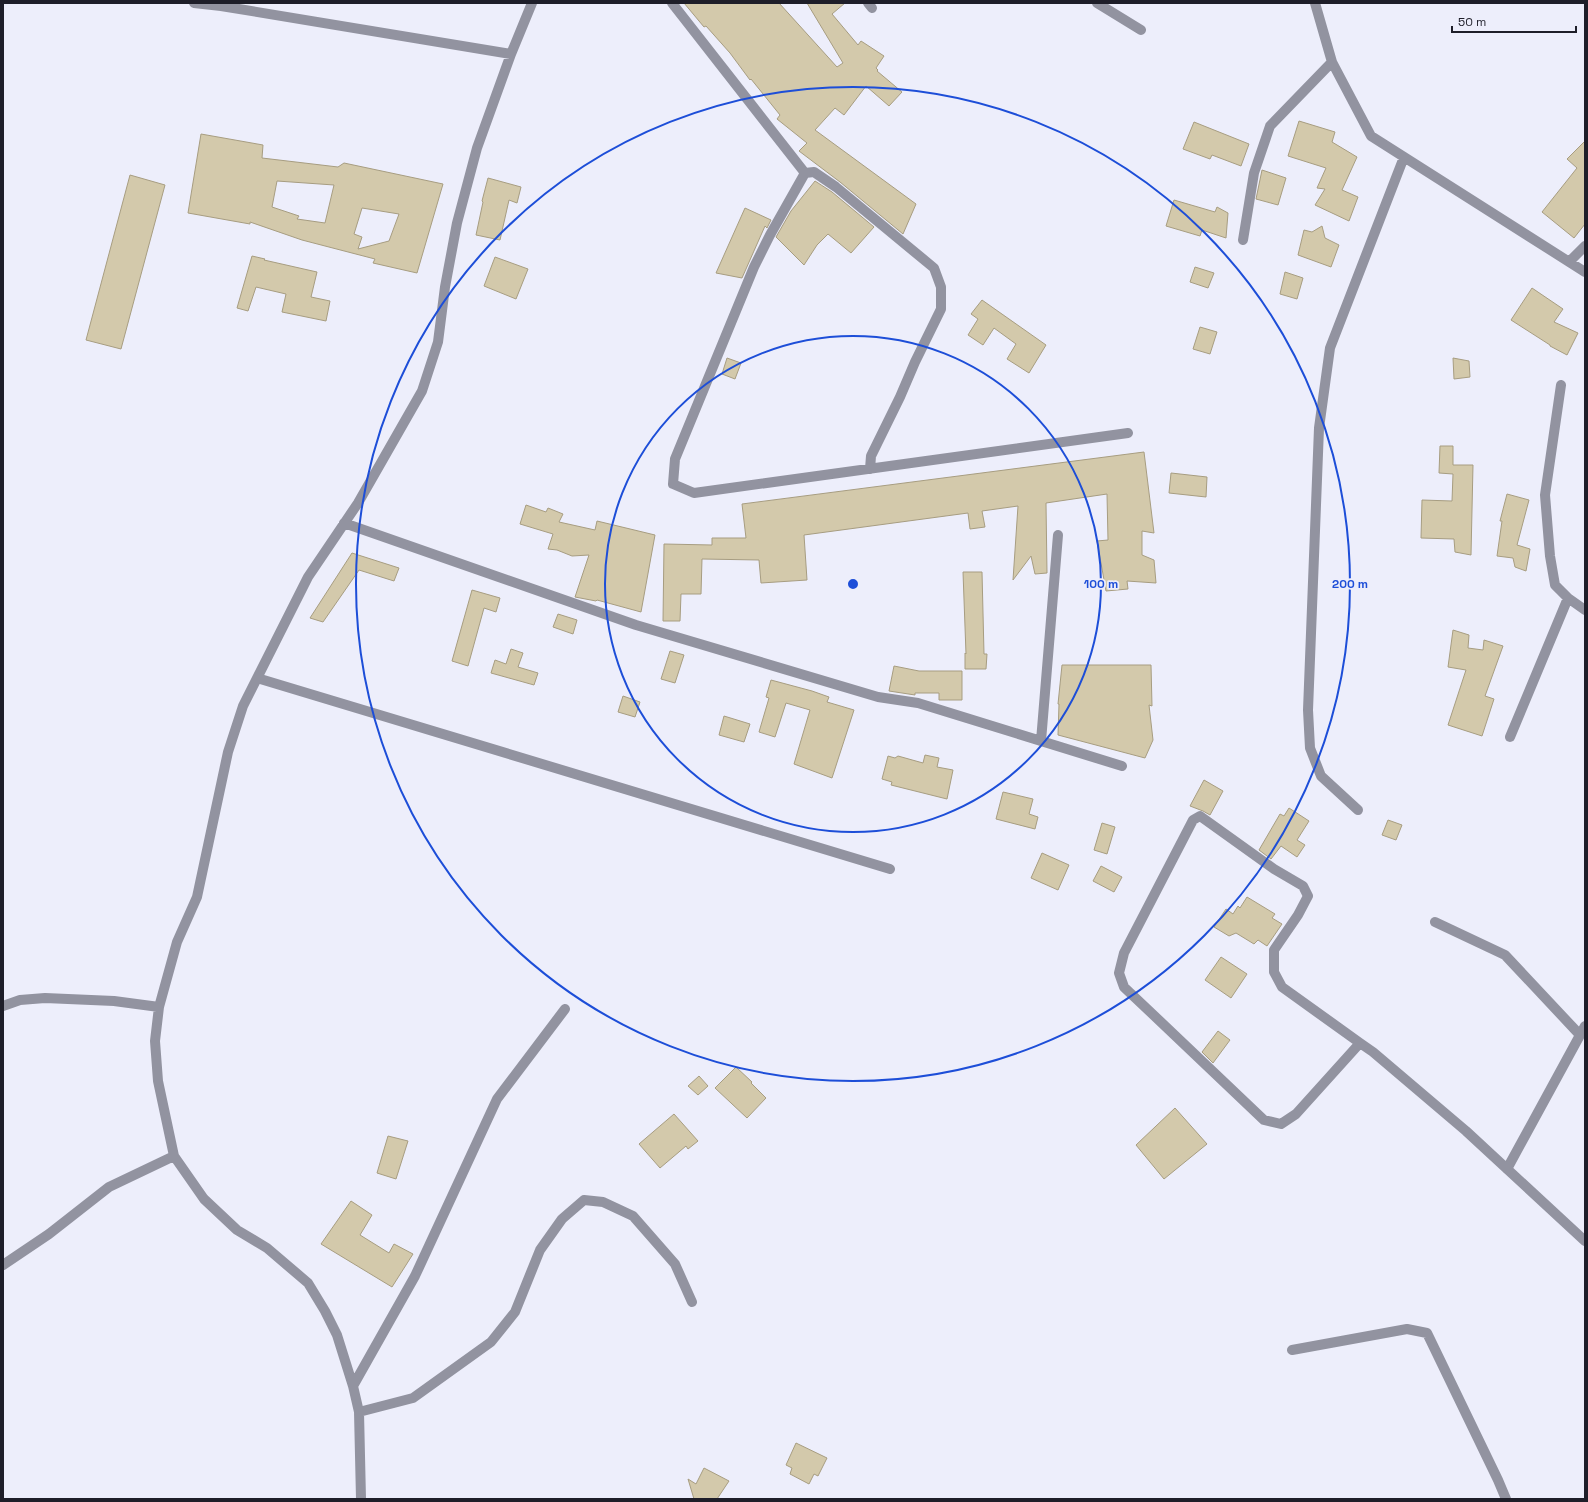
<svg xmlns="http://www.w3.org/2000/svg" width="1588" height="1502" viewBox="0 0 1588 1502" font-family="'Space Grotesk',sans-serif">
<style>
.building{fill:#d3c9ab;stroke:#a79d81;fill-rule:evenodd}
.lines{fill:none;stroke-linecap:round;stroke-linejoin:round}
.minor{stroke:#9293a0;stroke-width:10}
.ring{fill:none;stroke:#1d4ed8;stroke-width:2}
.centre{fill:#1d4ed8;stroke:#edeefb;stroke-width:2}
.ring-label{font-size:12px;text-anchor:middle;font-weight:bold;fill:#1d4ed8;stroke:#edeefb;stroke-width:3.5;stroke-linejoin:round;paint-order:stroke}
</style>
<rect width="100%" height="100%" fill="#edeefb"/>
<!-- building -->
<path class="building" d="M684 3H779L837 67 843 63 807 3H845L832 14 858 45 861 41 884 56 876 68 878 70 877 71 902 92 889 106 866 86 844 115 835 108 815 130 916 204 903 234 840 182 799 151 807 143 777 119 780 115 751 79 750 80 730 53 706 26 704 27Z
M1299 121 1335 132 1332 142 1357 157 1342 190 1358 197 1349 221 1315 205 1325 189 1317 188 1326 168 1288 156Z
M1194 122 1249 144 1241 166 1212 155 1210 159 1183 149Z
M201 134 263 145 262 158 338 167 344 163 443 184 417 273 373 263 375 259 302 240 250 222V224L188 213ZM277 181 334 185 325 223 297 219 299 216 272 207ZM362 208 399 214 389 241 358 249 362 237 354 234Z
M1585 141V224L1574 238 1542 212 1577 168 1567 159Z
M1262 170 1286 178 1278 205 1256 199Z
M130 175 165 185 121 349 86 340Z
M488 178 521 187 517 203 509 200 500 240 476 235 483 202 482 201Z
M815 181 832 192 874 227 851 253 828 234 817 245 804 265 776 237 791 211Z
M1174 200 1215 212 1217 207 1228 213 1226 238 1202 230 1200 236 1166 226Z
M745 208 771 220 767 228 765 226 742 278 716 273Z
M1322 226 1325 238 1339 245 1331 267 1298 255 1304 230 1312 232Z
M252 256 265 259 264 260 317 272 311 297 330 301 326 321 282 312 286 294 256 287 248 311 237 308Z
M495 257 528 269 516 299 484 286Z
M1195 267 1214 273 1208 288 1190 282Z
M1285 272 1303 278 1297 299 1280 294Z
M1532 288 1563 309 1554 322 1578 333 1567 355 1550 346V345L1511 320Z
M982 300 1046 345 1029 373 1007 359 1016 344 994 328 983 345 968 335 978 319 971 314Z
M1200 327 1217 332 1210 354 1193 349Z
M727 358 741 363 735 379 722 374Z
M1453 358 1469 361 1470 377 1454 379Z
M1440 446H1453V465H1473L1471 555 1455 552 1454 539 1421 538 1422 500 1452 501 1453 474 1439 473Z
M1144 452 1154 533 1142 531V555L1154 560 1156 583 1127 581 1128 589 1106 591 1097 541 1108 540 1107 494 1046 503 1047 573 1035 574 1031 556 1013 580 1018 506 982 511 985 527 970 529 968 513 804 535 807 580 761 583 759 560 702 559 701 594H681L680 621H663L664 544 712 545V538H746L742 504Z
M1171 473 1207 477 1206 497 1169 493Z
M1507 494 1529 500 1517 545 1530 549 1526 571 1515 567 1513 558 1497 556 1502 521H1500Z
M526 505 546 512 548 508 563 514 559 522 595 530 597 521 655 535 641 612 597 600 596 601 575 597 589 555 572 556 557 550 548 549 553 534 520 524Z
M352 553 399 568 394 581 359 570 323 622 310 618Z
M963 572H982L984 654H987L986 669H965V653L966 654Z
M472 590 500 598 496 612 484 608 468 666 452 661Z
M558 614 577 620 573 634 553 627Z
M1453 630 1469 635 1468 648 1483 650 1484 640 1503 646 1485 696 1494 699 1482 736 1448 725 1466 670 1448 667Z
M511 649 523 653 518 667 538 673 534 685 491 673 495 660 506 664Z
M670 651 684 655 675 683 661 679Z
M1062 665H1151L1152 706 1149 705 1153 740 1145 758 1058 735 1059 704H1058Z
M894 666 919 671H962V700H939V693H915V695L889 691Z
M771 680 812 691 829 697 827 702 854 710 832 778 794 764 810 710 786 703 775 737 759 732 769 698 766 697Z
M623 696 640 702 635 717 618 712Z
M724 716 750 724 744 742 719 735Z
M925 755 939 758 937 767 953 770 947 799 891 785 892 782 882 779 888 756 895 758 898 756 923 763Z
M1204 780 1223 791 1210 815 1203 811 1190 806Z
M1003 792 1033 799 1029 814 1038 817 1035 829 996 819Z
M1289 808 1309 821 1297 840 1305 845 1297 857 1281 846 1271 859 1259 850 1280 814 1284 816Z
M1388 820 1402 825 1396 840 1382 835Z
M1102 823 1115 827 1107 854 1094 850Z
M1042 853 1069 865 1058 890 1031 878Z
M1101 866 1122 877 1114 892 1093 881Z
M1247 897 1275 914 1272 918 1282 924 1267 946 1258 940 1254 944 1236 933 1229 936 1214 927 1226 909 1233 914 1238 906 1240 908Z
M1221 957 1247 974 1231 998 1205 980Z
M1218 1031 1230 1040 1213 1063 1202 1052Z
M736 1067 752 1082 751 1083 766 1098 747 1118 715 1088Z
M699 1076 708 1086 698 1095 688 1086Z
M1175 1108 1207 1144 1164 1179 1136 1145Z
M674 1114 698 1141 688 1149 686 1146 660 1168 639 1144Z
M388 1136 408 1141 396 1179 377 1173Z
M351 1201 372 1215 360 1235 389 1253 394 1244 413 1254 392 1287 321 1244Z
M796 1443 827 1458 818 1476 814 1474 809 1484 790 1474 792 1468 786 1465Z
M704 1468 729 1481 717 1499H694L688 1479 696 1484Z"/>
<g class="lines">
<!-- minor -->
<path class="minor" d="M194 3 221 6 511 54
M672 3 805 173
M868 3 872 8
M1097 3 1141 30
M1315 3 1332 62 1371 136 1585 272
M805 173 770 235 754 267 675 459 673 484 694 493 1128 433
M805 173 814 172 836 187 934 268 941 287V309L915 362 900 397 871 456 870 469
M1243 240 1254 173 1270 126 1332 62
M1569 262 1585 246
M1561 385 1545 495 1550 556 1555 585 1568 598 1585 610
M344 523 636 625 878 697 918 703 1122 766
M257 678 890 869
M1510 737 1568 598
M1041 741 1058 535
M1358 810 1321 776 1310 748 1308 710 1319 428 1330 348 1404 157
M1435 922 1505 955 1580 1035
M3 1006 20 1000 45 998 114 1001 159 1007
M1360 1043 1296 1114 1281 1124 1264 1120 1124 987 1119 973 1124 953 1193 820 1200 816 1274 869 1303 886 1308 896 1298 915 1274 950V972L1282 987 1360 1043 1373 1052 1466 1131 1585 1241
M1507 1169 1585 1026
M3 1265 49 1234 109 1187 174 1156
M1292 1350 1407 1329 1427 1333 1498 1480 1506 1499
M353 1386 415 1276 497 1099 565 1009
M359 1412 413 1398 491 1342 515 1312 540 1250 562 1219 584 1200 603 1202 633 1216 675 1264 692 1302
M361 1499 359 1412 353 1386 337 1335 325 1311 308 1283 267 1248 237 1230 204 1199 174 1156 158 1081 155 1041 159 1007 177 942 197 897 228 752 243 706 308 577 358 503 422 391 438 342 445 287 457 223 477 148 511 54 532 3"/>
</g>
<!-- distance rings -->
<g class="ring">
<circle cx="853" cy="584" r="248"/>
<circle cx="853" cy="584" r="497"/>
</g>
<circle cx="853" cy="584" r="6" class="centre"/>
<g class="ring-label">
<text x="1101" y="588">100 m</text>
<text x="1350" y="588">200 m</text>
</g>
<!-- border -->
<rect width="1588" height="1502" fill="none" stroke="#1e1e29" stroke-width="8"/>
<!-- scale -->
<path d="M1452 26v6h124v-6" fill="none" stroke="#1e1e29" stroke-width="2"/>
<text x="1458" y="26" font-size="12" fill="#1e1e29" stroke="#edeefb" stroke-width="3" paint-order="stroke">50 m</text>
</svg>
